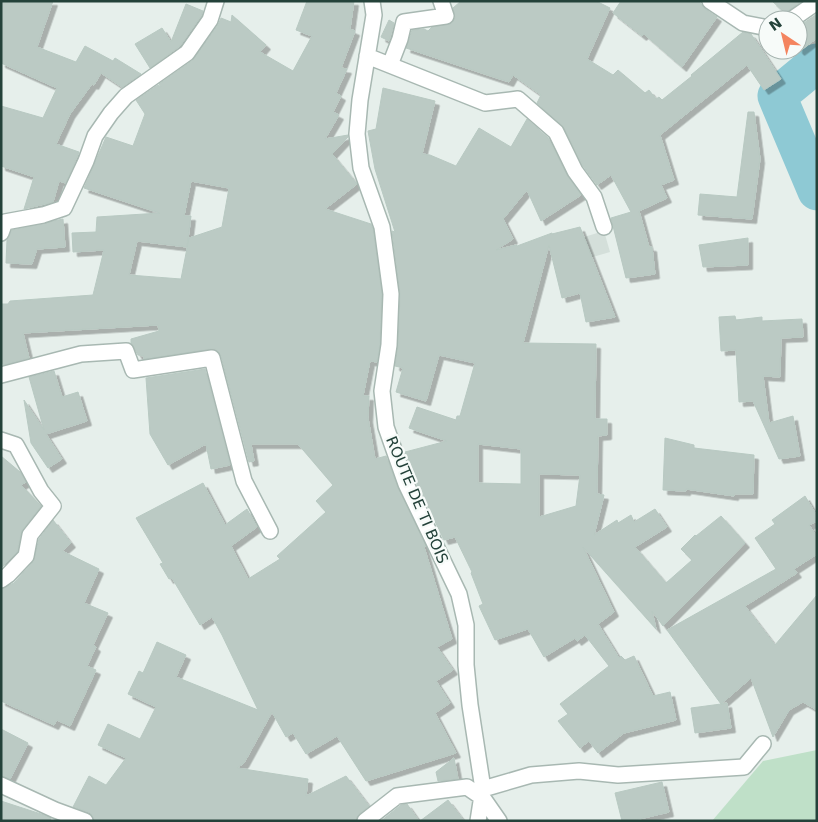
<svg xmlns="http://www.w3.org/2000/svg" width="818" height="822" viewBox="0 0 818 822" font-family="'DejaVu Sans',sans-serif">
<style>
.built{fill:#d4dfda}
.green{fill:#bfe0c8}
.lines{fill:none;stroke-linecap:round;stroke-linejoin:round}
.river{stroke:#8ec9d4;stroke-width:39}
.building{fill:#bbcac4;stroke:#b8c9c2;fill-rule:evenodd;filter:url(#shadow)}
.minor-casing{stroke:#a8b8b2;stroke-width:18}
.minor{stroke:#fff;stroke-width:15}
.labels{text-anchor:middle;stroke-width:4.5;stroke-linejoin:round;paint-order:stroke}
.street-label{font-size:15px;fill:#24423a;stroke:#f7fbf9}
</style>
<defs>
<filter id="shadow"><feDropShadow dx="4.5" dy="4.5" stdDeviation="0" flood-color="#0004"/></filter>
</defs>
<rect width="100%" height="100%" fill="#e6efeb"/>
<!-- built -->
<path class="built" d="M604 231 610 252 569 264 564 243Z"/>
<!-- green -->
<path class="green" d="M817 750V821H712L763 761Z"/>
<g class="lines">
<!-- river -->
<path class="river" d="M817 63 777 96 817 191"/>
</g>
<!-- building -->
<path class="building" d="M1 1H53L37 47 76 62 85 46 113 61 115 58 141 74 122 87 101 73 94 85 92 84 70 114 56 144 79 152 66 183 59 181 53 202 24 209 34 177 1 166V106L43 118 57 88 1 63Z
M307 1H354L350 29 355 31 341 68 347 69 336 93 341 96 333 112 339 115 325 139 348 135V137L332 154 357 184 325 209 371 224 373 229 382 294 380 344 377 362 370 361 363 396H369L368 418 375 459 386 456 398 488 426 546 424 547 452 639 437 647 453 670 436 681 450 703 435 713 456 753 366 781 337 736 306 754 293 733 286 737 272 712 244 763 237 768 308 779 306 796 346 776 369 806 359 814 356 821H94L92 815 89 812 73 807 89 776 106 785 126 758 98 745 108 724 140 739 156 707 128 694 139 671 143 673 157 642 186 655 176 677 258 710 222 635 212 617 200 625 172 578 169 579 160 564 163 563 136 518 203 483 225 525 247 509 257 527 231 546 248 579 280 559 277 556 326 512 316 501 333 485 298 444H251L254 461 249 462 221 356 216 349H211L144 359V356L138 355 131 343V339L159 331 158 325 23 333 29 358 3 365 1 358V304H8L10 301 93 295 104 250 73 252 72 233 96 232 97 217 160 213 84 188 106 137 133 146 145 114 136 100 158 85 161 87 159 84 193 60 218 25 221 18 231 22 232 15 266 45 260 52 293 71 312 36 296 30ZM191 181 229 188 222 227 189 238 181 279 129 275 137 241 187 247 191 216H184Z
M461 1H596L610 8 587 59 613 75 618 70 645 93 649 90 656 99 659 97 662 100 692 76 691 75 743 32 751 34 781 79 764 90 747 65 660 135 674 180 661 185 667 198 639 211 649 247H652L655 274 626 278 611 218 631 212 611 175 597 185 583 166 564 128 537 103 541 95 513 75 509 82 406 48 412 30 424 29 428 31 432 27 452 23 455 18 453 8Z
M621 1H699L705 9 717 17 682 67 644 34 642 36 613 13Z
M772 1H802L785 13Z
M186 4 203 11 201 16 180 46 150 68 135 44 162 28 171 42Z
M817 14V38L800 51 798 49V27Z
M389 20 394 23 389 41 381 37Z
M383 88 435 101 422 154 430 155 456 166 479 128 511 147 527 119 548 138 567 175 581 195 541 221 527 190 503 219 513 239 496 250 516 245 517 246 552 233V234L580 227 615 317 586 322 580 293 562 298 549 245 523 343 596 344 595 419H607V435L598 436 597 494 604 495 594 535 617 520 618 523 631 515 634 522 655 509 667 527 635 547 666 583 692 560 681 549 695 535 696 536 721 516 745 543 663 626 652 611 656 629 583 547 614 612 598 624 619 658 621 656 625 660 634 656 653 696 670 692 676 720 624 733 598 753 589 741 580 748 558 721 568 714 560 704 609 666 585 635 577 641 575 638 544 657 528 629 495 640 479 606 483 604 471 573 472 572 455 537 444 540 415 480 405 452 447 441 409 428 417 407 456 420 457 416H460L475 363 439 355 426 401 396 392 403 368 395 366 398 345 400 294 392 231 395 232 375 169 368 131 376 129ZM478 444 521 449V484L478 483ZM539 474 580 475 576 506 539 517Z
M748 112H754L760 159 752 219 698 215 700 194 737 197Z
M63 219 65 247 37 249 32 264 6 263 7 240 12 230Z
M748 238V265L703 267 699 245Z
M735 316 736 320 762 317V321L802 319 803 337 781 338 780 377 763 376 769 423 793 416 800 456 779 459 753 401 739 402 736 350 721 351 719 317Z
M205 369 230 465 211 469 206 444 168 465 150 434 146 378Z
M54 371 62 397 78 392 87 421 46 434 62 459 48 468 31 443 24 400 44 430 29 377Z
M665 438 694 445V448L754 455 753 494H734V496L686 489V491L663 490Z
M1 456 20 472 26 482 21 485 41 506 22 530 17 552 1 568Z
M805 496 817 516V521L809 525 817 537V554L794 569 797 573 745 606 775 645 817 595V710L803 702 789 710 773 737 751 678 721 704 727 703 731 728 695 733 691 708 721 704 667 630 776 569 755 538 775 524 772 520Z
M53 520 71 543 62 551 99 569 84 603 108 613 93 645 96 647 87 666 96 670 70 726 57 720 54 725 1 701V589L14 583 33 562 39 539Z
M1 729 28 743 10 779 1 776Z
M454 758 458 779 438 781 436 772Z
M662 782 669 812 631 821H622L615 793Z
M448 800 464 821H420Z
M1 801 44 815 51 818 50 821H1Z
M407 804 419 821H381L401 805Z"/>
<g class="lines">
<!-- minor casing -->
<g class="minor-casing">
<path id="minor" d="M372 1 374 15 360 100 357 134 361 168 382 227 391 294 389 345 382 391 386 427 406 484 459 594 466 625V665L470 705 483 789 478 821
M710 1 743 23 768 28
M791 20 817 2
M367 56 485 103 518 99 556 132 575 171 594 197 604 227
M390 65 400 39 404 22 446 16 441 1
M1 233 5 222 43 215 64 208 86 161 95 136 111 113 126 96 187 53 210 20 216 1
M1 375 81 354 126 351 133 370 212 358 244 481 270 531
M1 440 16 445 41 491 53 506 30 535 26 556 8 575 1 580
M1 785 55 810 85 821
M483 789 531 775 579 771 618 775 744 767 763 744
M365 821 397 796 467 787 483 798 499 821"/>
</g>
<!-- minor -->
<use href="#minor" class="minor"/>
</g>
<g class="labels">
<!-- street labels -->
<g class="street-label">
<text transform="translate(417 500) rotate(67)" y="5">ROUTE DE TI BOIS</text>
</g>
</g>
<!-- border -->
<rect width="818" height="822" fill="none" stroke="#24423a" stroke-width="5"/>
<!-- north arrow -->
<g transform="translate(783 35) rotate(325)"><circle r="24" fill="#f7fbf9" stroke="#a3b1ad"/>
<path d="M0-4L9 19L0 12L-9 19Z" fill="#f4845f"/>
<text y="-8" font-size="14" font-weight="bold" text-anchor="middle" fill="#24423a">N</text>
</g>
</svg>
